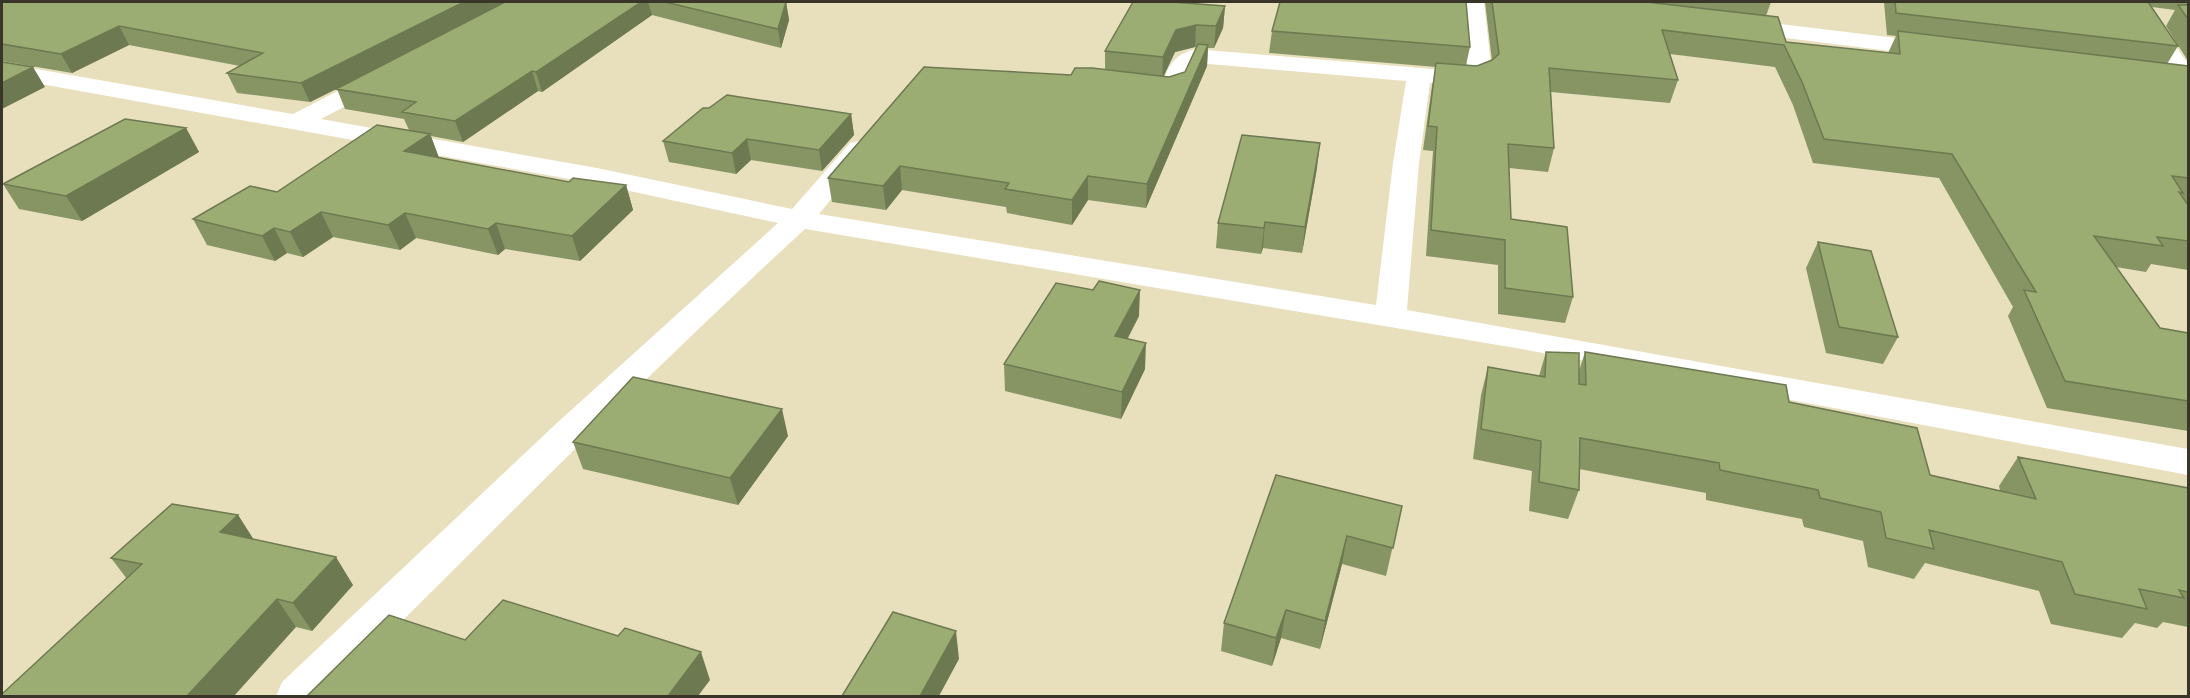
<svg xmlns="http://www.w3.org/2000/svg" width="2190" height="698" viewBox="0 0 2190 698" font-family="'Alegreya Sans',sans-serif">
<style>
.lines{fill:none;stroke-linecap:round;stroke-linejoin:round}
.street{fill:#fff;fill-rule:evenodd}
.wall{fill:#869563;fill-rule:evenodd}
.shaded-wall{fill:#6d7950}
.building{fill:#9cad73;stroke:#6d7950;stroke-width:1.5}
</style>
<rect width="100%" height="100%" fill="#e8dfbc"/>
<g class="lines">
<!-- street -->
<path class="street" d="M1462 2H1484L1492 75C1478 94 1451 85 1430 83L1419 163 1407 310 2188 449V475L1527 350 805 229C641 380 485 539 327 696H276L282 682 558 422 778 223 597 184 2 77V63L293 114 373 73 381 71 389 73 393 78 389 83 321 119 597 168 792 209 850 143 859 141 868 143 872 149 819 214 1376 305 1393 163 1406 81 1197 63 1192 68 1182 93C1167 97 1151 96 1136 92L1133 87 1136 82 1164 80C1169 63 1177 54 1195 49L1468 72Z
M2126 2H2146L2188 64V88L2180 86Z
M1739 19 1938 43 1946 45 1949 50 1946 55 1938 57 1731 31 1728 26 1731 21Z"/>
</g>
<!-- wall -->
<path class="wall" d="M2 2H786L789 20 781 48 652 15 542 92 538 91 463 142 431 136 439 158 569 182 626 185 633 210 580 261 505 249 498 255 416 238 400 250 333 237 303 257 287 253 275 261 207 245 193 219 277 192 409 130 404 119 345 109 337 89 310 102 237 93 227 73 240 66 129 45 72 73 2 61Z
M1483 2H1771L1766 16 1786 42 1888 53 1896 36 1887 35 1884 2H2188V61L2166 26 2175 10 2152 7 2178 46 2167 64 2188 66V270L2151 264 2146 272 2116 267 2160 328 2188 333V431L2047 408 2008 316 2013 307 1939 178 1813 163 1793 105 1775 67 1670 54 1678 80 1670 103 1551 92 1554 148 1548 172 1509 168 1511 219 1573 297 1565 323 1498 314V265L1426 256 1433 151 1423 150 1432 86 1436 67 1269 53 1272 31 1470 47 1466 65 1477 66 1492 61 1485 2Z
M1225 6 1223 28 1214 48H1208L1207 66 1146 208 1088 200 1072 225 1007 213 1006 207 902 190 886 210 832 202 828 178 1071 75 1105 70V51ZM1195 47H1196L1185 72 1169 77 1163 76 1175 52Z
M851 114 854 135 822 171 751 160 736 174 669 162 663 141Z
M186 128 199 152 82 221 19 209 3 184Z
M1317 168 1302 253 1263 248 1261 254 1216 248 1218 223Z
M1818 242 1898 337 1883 364 1826 353 1806 268Z
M1139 316 1128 338 1145 369 1121 419 1005 391 1004 364Z
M1546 352 1579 371 1585 352 1789 402 1930 475 2000 491 1999 486 2018 457 2188 488V627L2163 622 2157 628 2135 623 2122 638 2051 624 2039 591 1925 563 1914 579 1868 567 1863 541 1804 527 1802 519 1706 500V493L1579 469V490L1568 519 1529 511 1532 471 1473 459 1481 395 1488 367 1539 376Z
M788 436 738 505 583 469 573 442Z
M1276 475 1402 506 1386 576 1342 564 1320 649 1281 638 1272 666 1221 651 1224 623Z
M238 515 253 539 353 585 312 631 296 627 127 579 111 558Z"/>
<!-- shaded-wall -->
<path class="shaded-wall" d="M464 2H506L310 102 301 83Z
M641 2H648L652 15 542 92 536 72Z
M786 2 789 20 781 48 778 29Z
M1225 6 1223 28 1214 48 1216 26Z
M1196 25 1195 47 1175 52 1162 80 1163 57 1176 30Z
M119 26 129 45 72 73 61 54Z
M1208 45 1207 66 1146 208 1147 184Z
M33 67 45 87 2 109V83Z
M532 71 538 91 463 142 455 121Z
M851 114 854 135 822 171 819 150Z
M186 128 199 152 82 221 66 196Z
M430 134 439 158 404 151Z
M747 139 751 160 736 174 732 153Z
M1320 143 1317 168 1302 253 1305 227Z
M900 166 902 190 886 210 883 186Z
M1088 176V200L1072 225V200Z
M626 185 633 210 580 261 572 236Z
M321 212 333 237 303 257 290 232Z
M405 213 416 238 400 250 388 225Z
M1265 222 1263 248 1261 254 1264 228Z
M496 223 505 249 498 255 488 229Z
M274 228 287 253 275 261 262 236Z
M1140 290 1139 316 1115 362V336Z
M1146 343 1145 369 1121 419 1122 392Z
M782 409 788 436 738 505 730 478Z
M238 515 256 543 220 532Z
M1347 536 1342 564 1320 649 1325 621Z
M336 557 353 585 312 631 293 603Z
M277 599 296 627 234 696H187Z
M1286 610 1281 638 1272 666 1276 638Z
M956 631 959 659 939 696H920Z
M701 652 710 680 698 696H668Z"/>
<!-- building -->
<path class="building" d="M2 2H464L301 83 227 73 263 53 119 26 61 54 2 44Z
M505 2H641L536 72 532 71 455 121 402 112 416 102 336 89Z
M665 2H786L778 29Z
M1133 2H1172L1225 6 1216 26 1196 25 1176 30 1163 57 1105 51Z
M1280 2H1466L1470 47 1272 31Z
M1492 2H1646L1778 17 1786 42 1900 54 1898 31 2188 66V178L2172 176 2183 193 2179 192 2188 205V241L2157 237 2163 246 2094 236 2160 328 2188 333V401L2065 381 2024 290 2036 292 1952 154 1824 139 1802 82 1784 45 1662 30 1678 80 1549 68 1554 148 1508 144 1511 219 1567 227 1573 297 1505 288V240L1431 230 1437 127 1428 126 1436 63 1477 66 1492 60 1499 54Z
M1895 2H2148L2178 46 1896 13Z
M2178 5H2188V19Z
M1198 44 1208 45 1147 184 1088 176 1072 200 1005 189 1009 183 900 166 883 186 828 178 924 67 1071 75 1075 68H1092L1169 77 1185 72Z
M2 62 33 67 2 83Z
M727 95 851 114 819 150 747 139 732 153 663 141 703 108H709Z
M125 119 186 128 66 196 3 184Z
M377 125 430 134 404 151 569 182 573 178 626 185 572 236 496 223 488 229 405 213 388 225 321 212 290 232 274 228 262 236 193 219 250 186 277 192Z
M1242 135 1320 143 1305 227 1265 222 1264 228 1218 223Z
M1818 242 1871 251 1898 337 1839 327Z
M1099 281 1140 290 1115 336 1146 343 1122 392 1004 364 1056 283 1093 290Z
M1546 352 1579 353V384L1586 385 1585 352 1786 385 1789 402 1917 428 1930 475 2036 499 2018 457 2188 488V592L2179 590 2184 598 2139 589 2147 609 2075 594 2062 562 1929 530 1934 549 1886 538 1881 512 1820 498 1818 490 1720 470 1719 463 1580 438 1579 490 1539 482 1541 441 1481 429 1488 367 1545 377Z
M633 377 782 409 730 478 573 442Z
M1276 475 1402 506 1393 548 1347 536 1325 621 1286 610 1276 638 1224 623Z
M172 504 238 515 220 532 336 557 293 603 277 599 187 696H2V694L142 564 111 558Z
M503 600 618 636 625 628 701 652 668 696H307L389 615 465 640Z
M893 612 956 631 920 696H842Z"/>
<!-- border -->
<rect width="2190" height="698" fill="none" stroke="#393528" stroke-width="6"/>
</svg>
